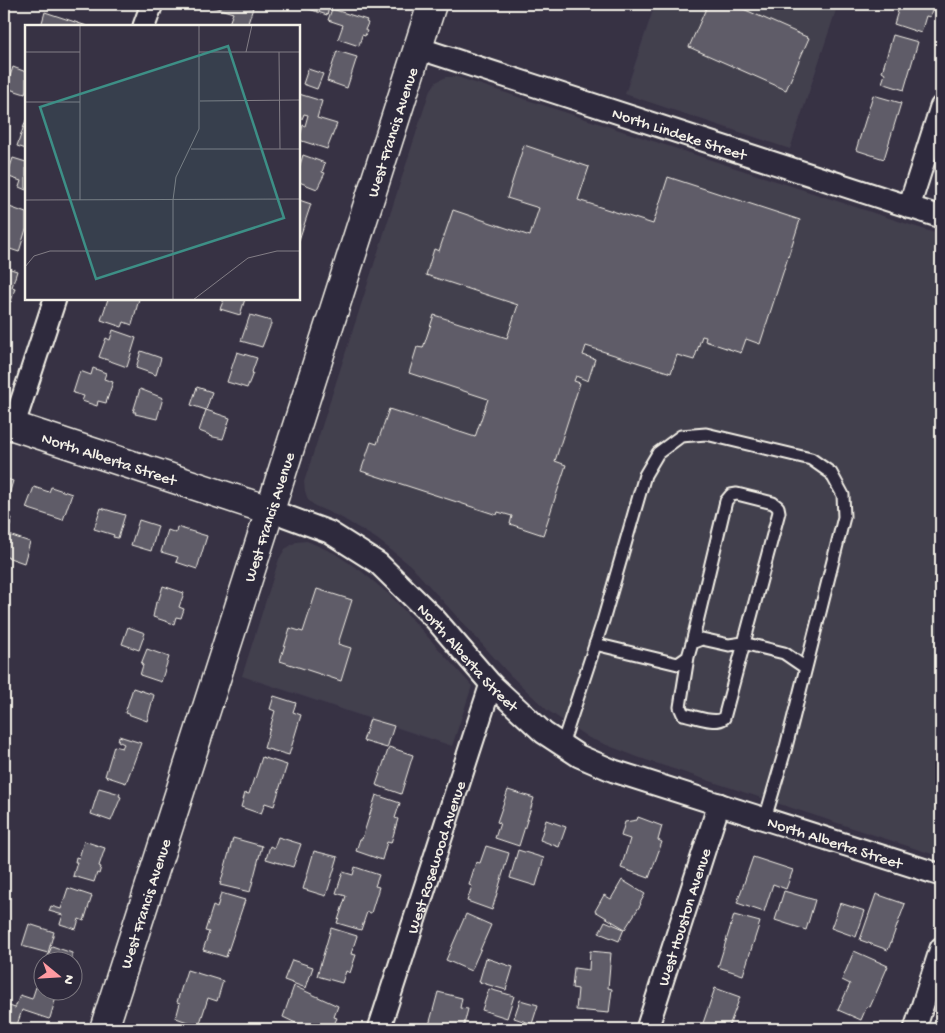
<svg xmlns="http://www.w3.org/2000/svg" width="945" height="1033" viewBox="0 0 945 1033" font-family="'Gochi Hand',sans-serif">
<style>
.built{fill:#433f4e}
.building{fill:#5f5c67;stroke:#f4f1e8}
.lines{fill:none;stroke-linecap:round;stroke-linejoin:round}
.lane-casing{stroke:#f4f1e8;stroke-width:15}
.street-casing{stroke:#f4f1e8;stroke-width:25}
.secondary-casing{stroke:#f4f1e8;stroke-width:31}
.primary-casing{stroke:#f4f1e8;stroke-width:31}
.lane{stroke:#2f2a3d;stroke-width:11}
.street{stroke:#2f2a3d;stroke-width:21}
.secondary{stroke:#2f2a3d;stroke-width:28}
.primary{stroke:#2f2a3d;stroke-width:28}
.labels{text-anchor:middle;stroke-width:4;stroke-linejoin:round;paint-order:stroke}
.street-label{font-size:16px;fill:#f4f1e8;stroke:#2f2a3d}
.inset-road{fill:none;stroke:#837e86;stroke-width:1}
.view{fill:#3d8f86;fill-opacity:0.15;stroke:#3d8f86;stroke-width:2.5}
.inset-edge{fill:none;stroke:#f4f1e8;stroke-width:2.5}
</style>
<rect width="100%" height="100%" fill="#373244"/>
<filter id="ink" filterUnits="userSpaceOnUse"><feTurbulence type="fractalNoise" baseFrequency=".02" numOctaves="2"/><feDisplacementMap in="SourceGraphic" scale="10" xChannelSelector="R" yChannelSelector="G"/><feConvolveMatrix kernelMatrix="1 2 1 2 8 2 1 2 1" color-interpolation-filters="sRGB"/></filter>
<g filter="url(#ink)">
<!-- built -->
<path class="built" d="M655 4H838L790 149 625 94Z
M446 77H457L941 235V857L640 758 589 738 547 710 510 675 410 565 377 539 342 518 315 506 308 500 305 491 304 482 429 93 436 82Z
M307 541 334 553 361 571 391 596 472 686 452 746 242 676 279 559 285 549 296 542Z"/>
<!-- building -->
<path class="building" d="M204 4H238L253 8 247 26H228L233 13Z
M307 4H330L327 15 306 8Z
M708 4H732L809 38 786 90 689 47Z
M900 4H934L930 17 926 16 921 33 894 24Z
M332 9 367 20 366 22 368 23 365 30 367 31 365 36 362 35 359 46 338 39 343 25 328 20Z
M45 12 87 26H41Z
M893 35 918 42 904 90 882 83 885 74 882 72Z
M337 51 357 57 347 88 327 81Z
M13 67 26 72V89L25 94 6 88Z
M308 69 323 74 317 89 303 84Z
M299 94 322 101 317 118 337 124 327 149 299 140 303 125 305 126 308 115 304 114 302 119 299 117Z
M873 95 901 103 884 159 856 150Z
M26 120V149L17 146Z
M524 145 589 167 578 200 653 224 668 177 800 220 760 344 746 339 741 353 705 341 706 337 702 336 694 360 677 355 671 373 586 346 583 355 595 359 588 381 576 376 574 381 580 383 555 461 566 465 543 535 510 524 512 516 498 512 497 515 361 471 371 442 377 444 389 409 475 437 488 399 409 373 417 347 423 348 434 315 507 338 518 305 426 275 434 249 439 251 453 210 530 236 539 208 507 198Z
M303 155 325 163 322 172 325 173 317 189 299 182V168Z
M13 158 26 162V190L19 187 21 181 9 177 4 194V174L6 169 9 170Z
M299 200 311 204 299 240Z
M4 205 26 213V229L19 252 4 247Z
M4 267 17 271 12 287 15 288 11 302 4 299Z
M108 299H139L132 325 124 322 122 327 101 320Z
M224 299H245L240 315 220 309Z
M250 315 271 321V324L262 347 241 341Z
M113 330 136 338 127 367 99 357 106 338 110 340Z
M141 351 161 358 156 375 136 368Z
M237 352 257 358 252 372 253 373 247 388 227 382Z
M93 368 106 373 104 379 113 382 106 403 98 401 97 406 82 401 84 396 73 393 80 371 91 375Z
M197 387 212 392 206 410 191 405Z
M140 389 163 398 157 419 135 414 136 412H133Z
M206 410 230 418 223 439 209 436 210 435 199 431Z
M4 478 13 481 7 501 5 500 4 503Z
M34 487 49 492 51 487 72 494 63 520 26 508Z
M101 508 125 515 118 538 113 537 114 535 94 529Z
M4 515 12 518 7 537 4 536Z
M139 520 158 526 151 551 131 545Z
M177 527 207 536 197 569 176 562 178 557 161 552 168 530 176 533Z
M9 535 30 542 24 563 4 556V549Z
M163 586 184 593 179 607 184 609 181 618 176 617 174 624 153 617 156 602H158Z
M317 589 352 600 338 644 351 648 341 681 280 661 290 628 303 632Z
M128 627 145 633 139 650 122 644Z
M147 649 169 657 161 682 140 675 143 665 141 664Z
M133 688 154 695 147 721 125 713Z
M274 696 296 703 293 712 301 715 289 755 264 748 275 711 270 709Z
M370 719 394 726 387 748 363 741Z
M119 736 141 743 126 783 105 776 114 746 122 748 124 744 118 741Z
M389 747 413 755 401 794 376 785Z
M262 757 287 765 274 806 265 803 261 814 241 807 245 793 249 794 254 778 255 779Z
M99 788 120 794 119 796 121 797 111 821 91 814Z
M508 790 534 798 519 846 495 838 500 823 497 822Z
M376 795 400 803 395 818 398 819 391 843 387 842 382 860 356 851 360 839H362Z
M638 817 662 826 658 840 662 842 649 878 621 868 630 839 621 836 625 822 637 820Z
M546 820 566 827 559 847 540 840Z
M278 837 301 844 293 867 266 859 270 846 274 848Z
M233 838 262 846 250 892 220 885Z
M84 841 105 848 99 866 101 867 99 874 97 873 94 882 73 876 77 862H75L76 857 79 858Z
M486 846 509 853 492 910 467 901 472 886 469 885 476 862 480 863Z
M518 850 544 858 536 886 510 878Z
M314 851 338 857 326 896 303 889Z
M753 857 793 870 786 889 773 884 764 912 737 903Z
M355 867 379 875 375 886 379 887 371 913 367 912 361 930 337 923 346 896 336 893 343 872 353 875Z
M622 880 645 894 640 903 641 904 625 929 595 911 604 895 611 899Z
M68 888 92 896 84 921 79 919 76 929 60 924 63 915 49 911 51 906 61 909Z
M784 891 815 900 806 930 775 920Z
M221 893 245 900 226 957 203 950 209 932 205 931 213 906 217 908Z
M876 894 905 904 888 950 860 940Z
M840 903 865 911 856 937 831 928Z
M466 914 491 925 471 971 446 960Z
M734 915 760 922 743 975 718 967Z
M605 921 624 929 619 941 599 933Z
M29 924 54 932 48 953 22 946Z
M331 928 357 936 351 954 356 955 350 973 346 971 342 983 317 976Z
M52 946 72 953V960H46Z
M590 951 611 953 608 988 612 989 609 1013 576 1010 578 989 572 988 574 968 589 970Z
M854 951 888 966 870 1007 867 1006 861 1020 838 1010 850 984 842 980Z
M486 958 513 967 506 990 479 982Z
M292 960 313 967 306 988 284 980Z
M187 970 223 981 217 1001 208 998 199 1026 176 1018 180 1003 177 1002Z
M294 986 338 1006 334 1017 337 1018 332 1029H300L302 1026 283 1017Z
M36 987 42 990 57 994 50 1018 49 1019 22 1010 17 1025 4 1021V1004L15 1008 20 995 32 999Z
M715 988 740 997 728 1029H701Z
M489 989 514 996 507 1018 482 1010Z
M438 992 462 998 460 1008 468 1009 463 1029H428Z
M520 1000 538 1005 532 1024 514 1018Z
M167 1024 181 1029H165Z"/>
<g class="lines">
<!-- lane casing -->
<g class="lane-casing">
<path id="lane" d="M595 644 678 664 688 657 692 643 702 639 729 645 743 643 784 653 806 668
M688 657 680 707 683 714C695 716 715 725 724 718L779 512 778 507 773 503 737 494 731 495 726 501 692 643
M562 745 603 621 645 475 658 453 681 436 706 434 811 459 831 473 843 495 844 517 786 747 765 819"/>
</g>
<!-- street casing -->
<g class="street-casing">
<g id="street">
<path d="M144 26 152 4"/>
<path id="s1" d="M418 48 941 217"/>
<path d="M909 207 941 107"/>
<path d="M13 427 55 299"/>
<path id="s2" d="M269 510 329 532 378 563 435 619 491 684 544 733 579 756 614 771 941 875"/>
<path id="s3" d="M379 1029 491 684"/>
<path id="s4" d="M647 1029 719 804"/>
<path d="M915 1029 941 948"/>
</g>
</g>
<!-- secondary casing -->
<g class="secondary-casing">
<g id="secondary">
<path id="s5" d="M4 423 269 510"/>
</g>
</g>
<!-- primary casing -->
<g class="primary-casing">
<g id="primary">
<path id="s6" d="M104 1029 432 4"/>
</g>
</g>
<!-- lane -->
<use href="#lane" class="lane"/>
<!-- street -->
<use href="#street" class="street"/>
<!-- secondary -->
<use href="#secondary" class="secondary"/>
<!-- primary -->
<use href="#primary" class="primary"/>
</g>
</g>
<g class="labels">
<!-- street labels -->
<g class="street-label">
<text dy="6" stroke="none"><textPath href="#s6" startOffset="942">West Francis Avenue</textPath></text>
<text dy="6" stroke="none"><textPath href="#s1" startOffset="275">North Lindeke Street</textPath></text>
<text dy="6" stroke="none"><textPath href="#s5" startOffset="111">North Alberta Street</textPath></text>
<text dy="6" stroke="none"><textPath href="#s6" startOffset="538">West Francis Avenue</textPath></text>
<text dy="6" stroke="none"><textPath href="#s2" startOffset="252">North Alberta Street</textPath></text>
<text dy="6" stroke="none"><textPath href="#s2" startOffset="672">North Alberta Street</textPath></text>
<text dy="6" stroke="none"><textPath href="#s3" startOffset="181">West Rosewood Avenue</textPath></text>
<text dy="6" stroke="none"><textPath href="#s6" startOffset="132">West Francis Avenue</textPath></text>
<text dy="6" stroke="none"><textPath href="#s4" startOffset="118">West Houston Avenue</textPath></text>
</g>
</g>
<!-- overview -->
<g transform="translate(25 25)">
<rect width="275" height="275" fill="#373244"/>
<path class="inset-road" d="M55 0V175M0 27H55M174 27H275M221 27 227 0M254 27 255 124M175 76 275 75M0 77H55M166 124H275M0 175 275 174M148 175 151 152 174 104V0M0 242 9 231 25 226H148M148 275V175M168 275 223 233 252 226H275"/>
<path class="view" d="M203 21 259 193 71 254 15 82Z"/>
<rect width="275" height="275" class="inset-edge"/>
</g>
<!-- margin -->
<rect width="945" height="1033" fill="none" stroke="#2f2a3d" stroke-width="20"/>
<rect x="10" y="10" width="925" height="1013" fill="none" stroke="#f4f1e8" stroke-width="2" filter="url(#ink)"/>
<!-- north arrow -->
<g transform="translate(58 976) rotate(108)"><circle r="24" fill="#2f2a3d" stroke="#7e7a81"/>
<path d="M0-4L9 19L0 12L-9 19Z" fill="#ff9aa2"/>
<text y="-8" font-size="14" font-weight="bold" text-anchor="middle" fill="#f4f1e8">N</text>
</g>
</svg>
